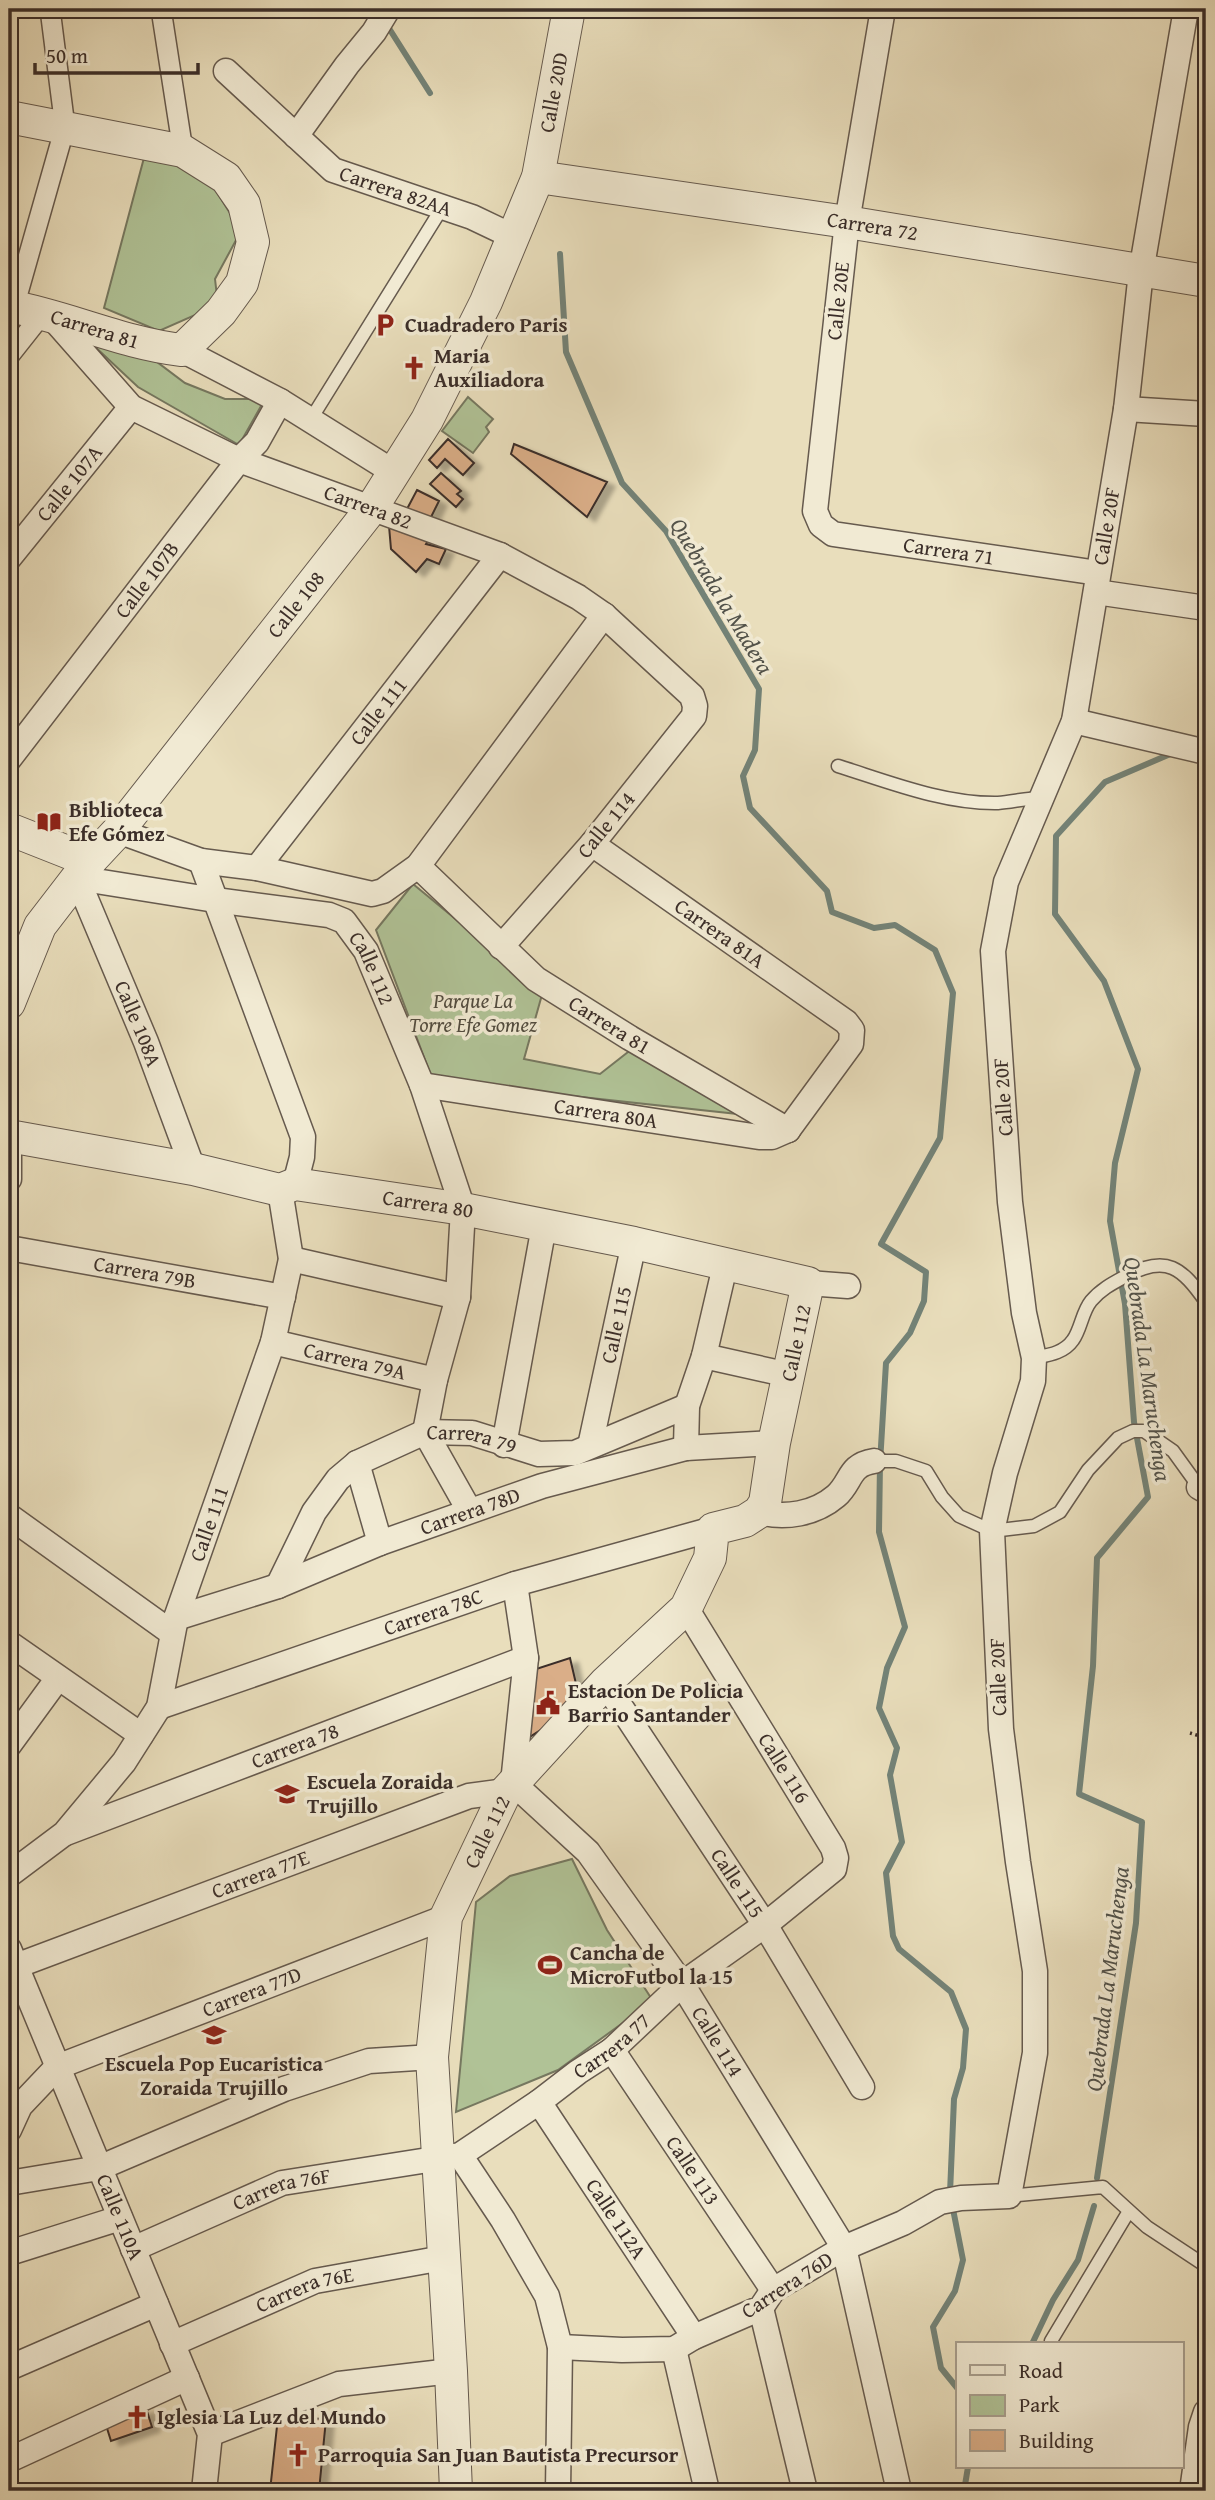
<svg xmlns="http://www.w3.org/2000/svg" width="1215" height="2500" viewBox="0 0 1215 2500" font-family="'Gentium Book Plus',serif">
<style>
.green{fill:#b0c296;stroke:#767860;stroke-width:2}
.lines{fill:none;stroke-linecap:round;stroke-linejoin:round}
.stream{stroke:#738378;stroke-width:6}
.building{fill:#daae88;stroke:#3b2e29;stroke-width:2;filter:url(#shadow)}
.service-casing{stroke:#665a4e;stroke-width:15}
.pedestrian-casing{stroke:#665a4e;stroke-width:22}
.minor-casing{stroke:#665a4e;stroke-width:27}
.tertiary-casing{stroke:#665a4e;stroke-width:34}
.path{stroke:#3b2e29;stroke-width:3.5;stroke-dasharray:2 3.5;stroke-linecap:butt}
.service{stroke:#f1ead3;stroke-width:12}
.pedestrian{stroke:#f1ead3;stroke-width:19}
.minor{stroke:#f1ead3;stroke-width:24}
.tertiary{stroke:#f1ead3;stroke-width:32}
.labels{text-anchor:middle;stroke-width:7;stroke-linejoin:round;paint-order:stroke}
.street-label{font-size:21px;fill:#3b2e29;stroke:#f1ead3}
.poi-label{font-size:21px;font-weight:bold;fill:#3b2e29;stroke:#f1ead3;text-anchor:start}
.park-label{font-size:21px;font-style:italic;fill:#524c3f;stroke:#f1ead3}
.water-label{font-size:23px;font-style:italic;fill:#52524a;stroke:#f1ead3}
</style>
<defs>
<filter id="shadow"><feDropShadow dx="8" dy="4.5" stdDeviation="2" flood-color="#0004"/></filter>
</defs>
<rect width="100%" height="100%" fill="#e9debc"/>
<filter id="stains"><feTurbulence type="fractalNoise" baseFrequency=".00286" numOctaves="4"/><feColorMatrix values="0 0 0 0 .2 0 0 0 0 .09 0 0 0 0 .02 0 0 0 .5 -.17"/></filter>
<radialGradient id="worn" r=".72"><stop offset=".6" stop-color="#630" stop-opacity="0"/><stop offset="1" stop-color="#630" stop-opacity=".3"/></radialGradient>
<!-- green -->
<path class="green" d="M145 154 205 173 241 231 215 279 218 305 159 331 104 308Z
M92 344 145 353 185 383 225 399H265L239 445 138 387Z
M468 397 493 419 486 427 489 432 473 453 442 431Z
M413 884 543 991 524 1059 600 1074 637 1045 756 1116 433 1081 376 930Z
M572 1859 607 1930 653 2001 558 2070 456 2112 476 1902 510 1876Z"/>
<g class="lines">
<!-- stream -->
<path class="stream" d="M385 22 430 93
M560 254 566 352 622 483 666 531 759 689 755 750 743 776 750 808 827 891 832 912 874 928 895 925 935 950 953 993 940 1138 881 1244 926 1272 924 1301 910 1333 886 1363 880 1463 879 1532 905 1627 887 1668 879 1708 897 1748 890 1775 902 1842 886 1873 893 1936 899 1949 951 1992 966 2029 963 2068 954 2099 950 2193
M1097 2178 1136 1923 1142 1822 1079 1794 1093 1666 1097 1558 1148 1497 1134 1422 1125 1304 1110 1221 1115 1163 1138 1069 1104 981 1055 914 1056 836 1105 782 1175 752
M952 2204 963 2260 955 2291 933 2327 941 2368 958 2389
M1032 2344 1053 2300 1078 2260 1094 2206
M964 2491 968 2467"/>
</g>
<!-- building -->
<path class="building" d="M448 439 474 463 463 475 445 459 437 468 429 460Z
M514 444 607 482 587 517 511 454Z
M441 473 461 491 457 494 463 499 456 507 430 484Z
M417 490 439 501 431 517 440 522 407 509Z
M389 526 429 539 426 544 446 549 439 564 427 559 416 572 391 549Z
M570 1658 577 1688 559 1718 525 1740 530 1671Z
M146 2408 152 2427 111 2441 106 2425Z
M278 2417 326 2419 319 2491H270Z"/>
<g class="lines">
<!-- service casing -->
<g class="service-casing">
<path id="service" d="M311 419 442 208
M838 766C889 782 944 804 998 803 1012 802 1027 798 1041 798
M1034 1358C1049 1355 1064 1353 1073 1340 1081 1329 1082 1312 1091 1301 1101 1289 1113 1283 1126 1276 1167 1254 1182 1268 1206 1302
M874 1461H896L926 1471 942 1497 959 1516 992 1531 1034 1526 1060 1512 1088 1470 1118 1438 1133 1431H1144L1173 1451 1199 1487
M1009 2196 1103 2187 1147 2227 1206 2266
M1051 2341 1129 2211"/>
</g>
<!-- pedestrian casing -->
<g class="pedestrian-casing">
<path id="pedestrian" d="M161 9 183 151
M14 307 65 127 50 9
M9 356 43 313"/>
</g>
<!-- minor casing -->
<g class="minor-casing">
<g id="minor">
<path id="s1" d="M883 9 847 222 815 511 821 525 833 534 1098 573"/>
<path id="s2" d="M226 71 333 170 472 217 514 237"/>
<path d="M296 136 347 65 374 32 388 9"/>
<path id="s3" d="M50 315 131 407 239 460 500 555 578 597 604 615 692 696 695 706 694 716 592 844 501 947"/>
<path d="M182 350 280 401 395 473"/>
<path d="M1126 409 1206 414"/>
<path id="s4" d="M9 558 131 407"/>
<path d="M1096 592 1206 608"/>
<path d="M1074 721 1206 752"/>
<path id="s5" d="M9 759 239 460 257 442 280 401"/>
<path d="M118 831 201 861 257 868 372 894 383 891 418 866 604 615"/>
<path id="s6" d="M592 844 846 1022 852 1030 851 1044 788 1130"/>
<path d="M201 861 303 1137 302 1157 295 1184"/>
<path id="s7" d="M418 866 536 979 630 1038 788 1130"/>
<path id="s8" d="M257 868 500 555"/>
<path id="s9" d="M77 878 215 900 329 915 344 921 366 951 422 1085 463 1209 458 1297 435 1380 425 1432 469 1510"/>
<path id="s10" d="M77 878 146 1042 193 1169"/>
<path id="s11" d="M422 1085 759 1137H772L788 1130"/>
<path d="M9 1179V1136"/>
<path id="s12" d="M9 1248 283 1297"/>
<path d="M291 1259 458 1297"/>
<path d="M808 1283 848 1286"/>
<path id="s13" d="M273 1342 435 1380"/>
<path d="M704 1356 789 1375"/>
<path d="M504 1445 544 1226"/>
<path id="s14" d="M590 1446 634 1243"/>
<path d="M686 1448 687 1406 704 1356 725 1266"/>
<path d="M357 1463 380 1543"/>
<path d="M1199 1487 1206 1491"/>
<path d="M759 1512C785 1519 815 1514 836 1496 852 1482 848 1465 874 1461"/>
<path d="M9 1516 172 1633"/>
<path id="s15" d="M515 1584 526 1658 513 1783 588 1852 682 1984 844 2248 899 2491"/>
<path id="s16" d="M278 1586 314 1512 338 1479 357 1463 425 1432 472 1433 539 1454 575 1453 687 1406"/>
<path id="s17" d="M176 1618 278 1586 380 1543 542 1486 686 1448 774 1443"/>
<path d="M9 1643 141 1735"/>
<path id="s18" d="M605 1683 765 1925 862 2087"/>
<path id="s19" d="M159 1707 515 1584 713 1529"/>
<path d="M9 1745 58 1678"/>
<path id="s20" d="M66 1833 526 1658"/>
<path id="s21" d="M9 1875 65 1833 124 1762 159 1707 176 1618 273 1342 291 1259 280 1190"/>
<path id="s22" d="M9 1949 210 2434 204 2491"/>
<path id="s23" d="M16 1966 469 1796 506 1791"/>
<path id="s24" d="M612 2050 773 2290"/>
<path id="s25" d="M539 2102 694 2337"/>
<path id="s26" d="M9 2130 20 2106 57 2067 446 1917"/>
<path d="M460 2155 503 2220 547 2296 560 2347 558 2491"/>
<path d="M9 2183 99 2168 284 2089 369 2061 432 2057"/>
<path id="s27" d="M133 2249 282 2183 460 2155 539 2102 578 2072 612 2050 682 1984 765 1925 834 1869 836 1858 833 1848 686 1608"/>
<path d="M9 2253 120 2218"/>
<path d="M761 2308 805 2491"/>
<path id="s28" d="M172 2344 315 2281 443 2258"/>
<path id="s29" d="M560 2347 622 2350 674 2349 694 2337 761 2308 773 2290 844 2248 903 2223 940 2202 961 2198 1009 2196 1035 2053V1971L1018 1862 1001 1729 992 1531 1005 1473 1033 1381 1034 1358 1024 1313 1010 1202 993 951 1006 882 1074 721 1126 409 1141 272 1186 9"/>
<path d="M674 2349 707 2491"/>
<path d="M9 2368 156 2304"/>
<path d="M210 2434 339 2384 451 2371"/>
<path d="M9 2460 187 2378"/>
<path d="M1192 2491 1201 2427 1206 2412"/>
</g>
</g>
<!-- tertiary casing -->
<g class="tertiary-casing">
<g id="tertiary">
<path d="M9 117 183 151 226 178 244 204 253 242 242 283 221 312 182 350C122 343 68 317 9 306"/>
<path id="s30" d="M538 177 847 222 1206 281"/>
<path d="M9 829 90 861"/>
<path id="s31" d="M9 1003 40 926 90 861 118 831 371 509 427 420 486 302 538 177 569 9"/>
<path id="s32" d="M9 1136 193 1169 280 1190 295 1184 463 1209 634 1243 808 1283 774 1443 765 1503 759 1512 745 1521 713 1529 710 1558 686 1608 605 1683 506 1791 446 1917 432 2057 451 2371 456 2491"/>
</g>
</g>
<!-- path -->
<path class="path" d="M1190 1733 1206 1738"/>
<!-- service -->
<use href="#service" class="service"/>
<!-- pedestrian -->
<use href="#pedestrian" class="pedestrian"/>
<!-- minor -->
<use href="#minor" class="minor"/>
<!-- tertiary -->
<use href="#tertiary" class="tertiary"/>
</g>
<!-- icons -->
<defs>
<g id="parking-bare" transform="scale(1.89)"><path d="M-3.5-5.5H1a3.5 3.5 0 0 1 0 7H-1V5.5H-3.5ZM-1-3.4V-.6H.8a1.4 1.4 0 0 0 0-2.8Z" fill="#8f2418" stroke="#f1ead3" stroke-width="2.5" paint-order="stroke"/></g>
<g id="church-bare" transform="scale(1.89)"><path d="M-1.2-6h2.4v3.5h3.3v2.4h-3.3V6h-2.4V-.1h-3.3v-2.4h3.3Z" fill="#8f2418" stroke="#f1ead3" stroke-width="2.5" paint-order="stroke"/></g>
<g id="library-bare" transform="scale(1.89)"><path d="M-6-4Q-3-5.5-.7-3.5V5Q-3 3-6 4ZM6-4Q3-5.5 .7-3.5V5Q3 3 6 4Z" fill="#8f2418" stroke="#f1ead3" stroke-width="2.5" paint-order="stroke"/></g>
<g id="civic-bare" transform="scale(1.89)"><path d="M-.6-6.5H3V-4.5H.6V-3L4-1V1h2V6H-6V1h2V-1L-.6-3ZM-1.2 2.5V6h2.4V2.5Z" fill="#8f2418" stroke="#f1ead3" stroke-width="2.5" paint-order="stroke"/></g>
<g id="school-bare" transform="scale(1.89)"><path d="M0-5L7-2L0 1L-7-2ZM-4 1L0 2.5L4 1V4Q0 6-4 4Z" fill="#8f2418" stroke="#f1ead3" stroke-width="2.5" paint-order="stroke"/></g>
<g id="stadium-bare" transform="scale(1.89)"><path d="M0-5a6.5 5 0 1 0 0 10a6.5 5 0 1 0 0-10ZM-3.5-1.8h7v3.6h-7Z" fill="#8f2418" stroke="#f1ead3" stroke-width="2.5" paint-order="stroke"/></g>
</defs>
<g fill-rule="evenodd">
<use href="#parking-bare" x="385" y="325"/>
<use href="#church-bare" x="414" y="368"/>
<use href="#library-bare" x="49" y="822"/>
<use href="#civic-bare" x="548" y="1703"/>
<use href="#school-bare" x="287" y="1794"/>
<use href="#stadium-bare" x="550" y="1965"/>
<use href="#school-bare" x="214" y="2035"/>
<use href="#church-bare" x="137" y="2417"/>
<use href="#church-bare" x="298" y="2455"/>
</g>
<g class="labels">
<!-- street labels -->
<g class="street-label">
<text dy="7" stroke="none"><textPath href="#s31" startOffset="1074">Calle 20D</textPath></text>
<text dy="7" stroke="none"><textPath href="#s2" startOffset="212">Carrera 82AA</textPath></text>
<text dy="7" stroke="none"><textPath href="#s30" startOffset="338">Carrera 72</textPath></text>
<text transform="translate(838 301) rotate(-84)" y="7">Calle 20E</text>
<text transform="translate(95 329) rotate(17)" y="7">Carrera 81</text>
<text dy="7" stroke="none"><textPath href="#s4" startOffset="96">Calle 107A</textPath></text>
<text dy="7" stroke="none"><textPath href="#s3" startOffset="380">Carrera 82</textPath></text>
<text dy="7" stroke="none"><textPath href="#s29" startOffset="2191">Calle 20F</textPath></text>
<text dy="7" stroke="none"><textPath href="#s1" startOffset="654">Carrera 71</textPath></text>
<text dy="7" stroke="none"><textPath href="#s5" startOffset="226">Calle 107B</textPath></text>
<text dy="7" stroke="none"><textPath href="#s31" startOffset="494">Calle 108</textPath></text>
<text dy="7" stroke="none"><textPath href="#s8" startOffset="198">Calle 111</textPath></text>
<text transform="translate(606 825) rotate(-51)" y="7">Calle 114</text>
<text dy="7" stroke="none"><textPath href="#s6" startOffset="156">Carrera 81A</textPath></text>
<text dy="7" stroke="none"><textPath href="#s9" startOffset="326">Calle 112</textPath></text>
<text dy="7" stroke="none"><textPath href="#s10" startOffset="158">Calle 108A</textPath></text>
<text dy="7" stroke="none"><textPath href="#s7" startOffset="250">Carrera 81</textPath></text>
<text transform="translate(1003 1097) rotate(-94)" y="7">Calle 20F</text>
<text dy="7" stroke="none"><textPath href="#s11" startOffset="186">Carrera 80A</textPath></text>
<text dy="7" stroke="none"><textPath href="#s32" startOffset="427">Carrera 80</textPath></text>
<text dy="7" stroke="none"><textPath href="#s12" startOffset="138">Carrera 79B</textPath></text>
<text dy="7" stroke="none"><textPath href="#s14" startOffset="124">Calle 115</textPath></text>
<text transform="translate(796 1343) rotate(-78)" y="7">Calle 112</text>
<text dy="7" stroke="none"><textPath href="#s13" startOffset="84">Carrera 79A</textPath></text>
<text dy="7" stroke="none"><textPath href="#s16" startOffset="270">Carrera 79</textPath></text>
<text dy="7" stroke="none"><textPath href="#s17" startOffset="313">Carrera 78D</textPath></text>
<text dy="7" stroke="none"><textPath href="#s21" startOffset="418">Calle 111</textPath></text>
<text dy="7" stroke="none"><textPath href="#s19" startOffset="290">Carrera 78C</textPath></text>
<text transform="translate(998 1677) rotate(-92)" y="7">Calle 20F</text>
<text dy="7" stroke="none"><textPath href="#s20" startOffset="245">Carrera 78</textPath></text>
<text transform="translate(784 1768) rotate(58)" y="7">Calle 116</text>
<text transform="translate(487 1832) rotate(-64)" y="7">Calle 112</text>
<text dy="7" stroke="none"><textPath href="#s23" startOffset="261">Carrera 77E</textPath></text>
<text dy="7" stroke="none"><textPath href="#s18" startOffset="240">Calle 115</textPath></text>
<text dy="7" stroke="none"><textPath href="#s26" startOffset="289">Carrera 77D</textPath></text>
<text dy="7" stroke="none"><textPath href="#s15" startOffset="532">Calle 114</textPath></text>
<text dy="7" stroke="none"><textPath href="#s27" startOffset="530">Carrera 77</textPath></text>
<text dy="7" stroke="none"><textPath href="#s24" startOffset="145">Calle 113</textPath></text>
<text dy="7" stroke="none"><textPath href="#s27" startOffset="161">Carrera 76F</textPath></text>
<text dy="7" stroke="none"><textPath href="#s22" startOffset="290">Calle 110A</textPath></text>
<text dy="7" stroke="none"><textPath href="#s25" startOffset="140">Calle 112A</textPath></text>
<text transform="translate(787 2285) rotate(-33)" y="7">Carrera 76D</text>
<text dy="7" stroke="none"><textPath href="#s28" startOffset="144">Carrera 76E</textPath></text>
</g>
<!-- poi labels -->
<g class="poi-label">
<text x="405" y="332">Cuadradero Paris</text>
<text x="434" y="363">Maria<tspan x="434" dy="24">Auxiliadora</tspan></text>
<text x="69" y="817">Biblioteca<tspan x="69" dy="24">Efe Gómez</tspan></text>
<text x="568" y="1698">Estacion De Policia<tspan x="568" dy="24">Barrio Santander</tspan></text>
<text x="307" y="1789">Escuela Zoraida<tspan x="307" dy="24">Trujillo</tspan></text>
<text x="570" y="1960">Cancha de<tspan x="570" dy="24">MicroFutbol la 15</tspan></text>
<text x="214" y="2071" text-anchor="middle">Escuela Pop Eucaristica<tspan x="214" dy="24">Zoraida Trujillo</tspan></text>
<text x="157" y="2424">Iglesia La Luz del Mundo</text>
<text x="318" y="2462">Parroquia San Juan Bautista Precursor</text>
</g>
<!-- park labels -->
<g class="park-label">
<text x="473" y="1008">Parque La<tspan x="473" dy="24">Torre Efe Gomez</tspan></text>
</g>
<!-- water labels -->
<g class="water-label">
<text transform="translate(722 596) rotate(59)" y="8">Quebrada la Madera</text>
<text transform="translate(1148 1369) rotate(82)" y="8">Quebrada La Maruchenga</text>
<text transform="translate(1107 1979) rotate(-83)" y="8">Quebrada La Maruchenga</text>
</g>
</g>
<!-- margin -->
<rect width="1215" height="2500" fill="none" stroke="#e9debc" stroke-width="35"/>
<rect x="10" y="10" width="1194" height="2479" fill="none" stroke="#3b2e29" stroke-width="3.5"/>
<rect x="18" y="18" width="1180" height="2465" fill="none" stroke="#3b2e29" stroke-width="2"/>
<!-- legend -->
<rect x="956" y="2342" width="228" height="126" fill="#f1ead3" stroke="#a89f8f" stroke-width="2"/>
<rect x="970" y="2365" width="35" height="10" fill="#f1ead3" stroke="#a89f8f" stroke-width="2"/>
<text x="1019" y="2378" font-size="21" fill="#3b2e29">Road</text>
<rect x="970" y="2395" width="35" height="21" fill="#b0c296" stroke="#a89f8f" stroke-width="2"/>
<text x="1019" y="2412" font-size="21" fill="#3b2e29">Park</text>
<rect x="970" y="2430" width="35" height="21" fill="#daae88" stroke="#a89f8f" stroke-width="2"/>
<text x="1019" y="2448" font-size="21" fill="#3b2e29">Building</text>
<!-- scale -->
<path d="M35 63v10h163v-10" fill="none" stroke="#3b2e29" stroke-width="3.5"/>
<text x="46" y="63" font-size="21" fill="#3b2e29" stroke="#f1ead3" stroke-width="5" paint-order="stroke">50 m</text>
<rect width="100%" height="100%" filter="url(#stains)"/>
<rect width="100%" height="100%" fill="url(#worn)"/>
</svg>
